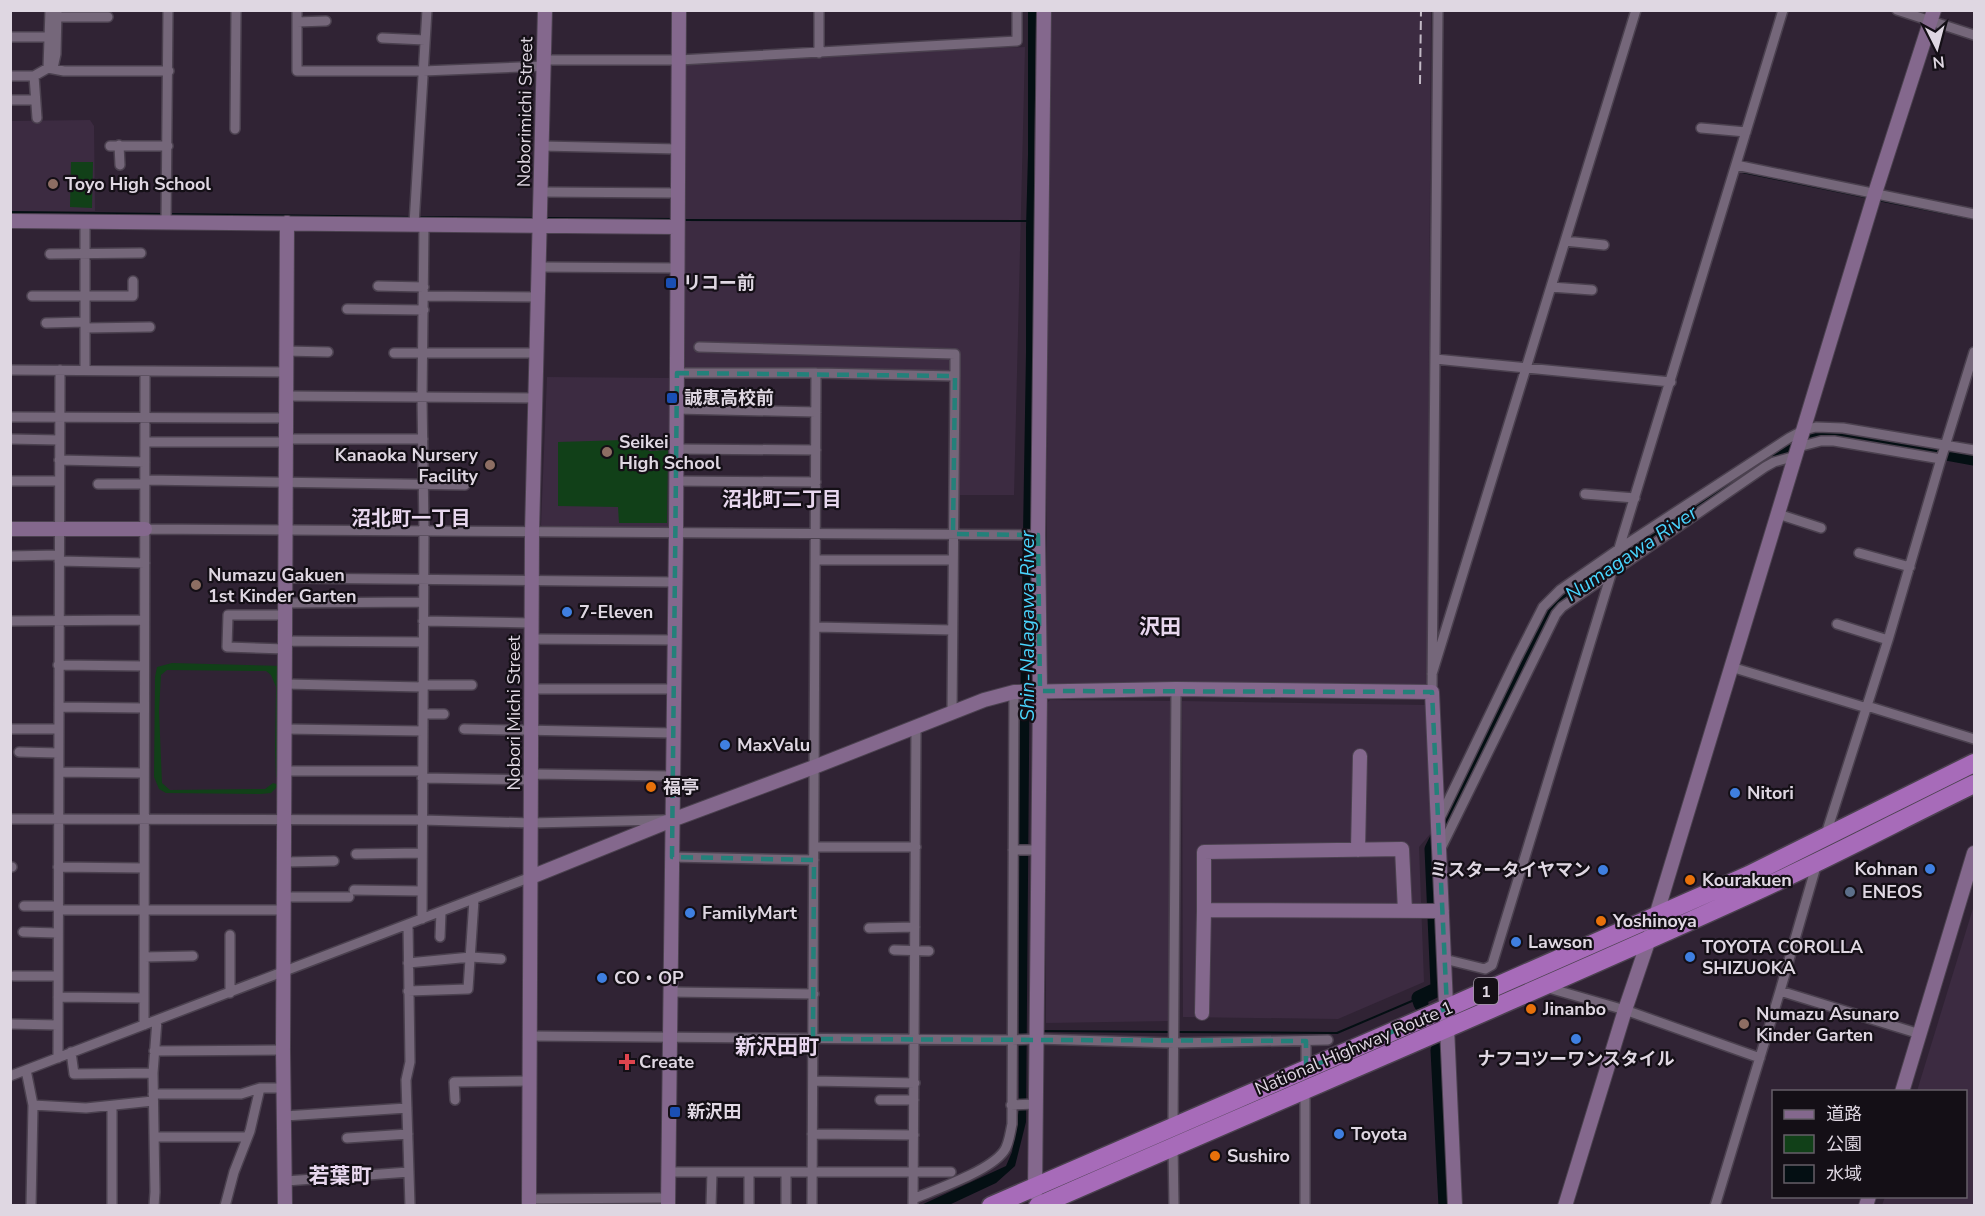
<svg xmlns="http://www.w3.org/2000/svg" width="1985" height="1216" viewBox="0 0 1985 1216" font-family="'Nunito Sans','Noto Sans JP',sans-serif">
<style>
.built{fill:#3c2b41}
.green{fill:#114018}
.water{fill:#040f13}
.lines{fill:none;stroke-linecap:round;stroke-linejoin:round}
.stream{stroke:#040f13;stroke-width:2}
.river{stroke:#040f13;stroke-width:15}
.street-casing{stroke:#4b414f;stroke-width:12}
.secondary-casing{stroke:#4b414f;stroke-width:16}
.highway-casing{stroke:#4b414f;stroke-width:21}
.street{stroke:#75677a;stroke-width:9}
.secondary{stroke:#84688d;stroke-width:14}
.highway{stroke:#a76bb9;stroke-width:18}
.rail{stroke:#c3bac6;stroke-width:2;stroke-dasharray:9 4.5;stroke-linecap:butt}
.marked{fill:none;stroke:#24807a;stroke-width:4.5;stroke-dasharray:12 8;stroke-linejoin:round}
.education-dot{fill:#8d6e63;stroke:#140f16;stroke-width:2}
.transit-dot{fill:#1a4fb4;stroke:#140f16;stroke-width:2}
.shop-dot{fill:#3f7fe0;stroke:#140f16;stroke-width:2}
.food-dot{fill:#e8710a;stroke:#140f16;stroke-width:2}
.service-dot{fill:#5c6f8a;stroke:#140f16;stroke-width:2}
.health-dot{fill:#e0444e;stroke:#140f16;stroke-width:2}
.labels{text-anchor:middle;stroke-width:4.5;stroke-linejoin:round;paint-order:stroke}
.shield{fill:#140f16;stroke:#a29ba5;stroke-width:1.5}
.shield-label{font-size:16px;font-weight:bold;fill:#dfd7e2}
.street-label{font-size:18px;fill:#dfd7e2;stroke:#140f16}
.poi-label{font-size:18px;font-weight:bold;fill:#dfd7e2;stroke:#140f16;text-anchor:start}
.neighbourhood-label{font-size:20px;font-weight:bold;fill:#e8d7ee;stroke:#140f16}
.water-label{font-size:20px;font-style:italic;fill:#49d4fd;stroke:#140f16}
.quarter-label{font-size:21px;font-weight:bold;fill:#e8d7ee;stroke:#140f16}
</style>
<rect width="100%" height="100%" fill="#302334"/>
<!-- built -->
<path class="built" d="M1049 11H1431L1427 688 1046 685Z
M1025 47 1014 495H958V372L683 370 684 63Z
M90 120 94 126 95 211H11L10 121Z
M547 377 670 378V530L545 529 541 525Z
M1050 700 1174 701 1170 1021 1046 1023V704Z
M1182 701 1428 705 1432 832 1419 847 1424 982 1338 1019 1183 1017Z
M1974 905V1205H1882L1885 1197 1966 1196V1092L1917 1091Z"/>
<!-- green -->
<path class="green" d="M71 162H93L92 208 70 207Z
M624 440 625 446H646L649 451 668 450 667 523H619L618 507 558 506V442Z
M172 663 282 666 280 778 276 777 275 749 276 687 271 675 266 671 167 670 161 675 159 711 162 783 170 790 265 789 273 783 279 785 271 793 261 794 166 793 159 789 154 777 155 677 157 667Z"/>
<!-- water -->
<path class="water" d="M1028 11H1036L1034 168 1035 248 1032 395 1026 1122 1015 1166 996 1183 949 1205 919 1206 1006 1166 1012 1152 1019 1109 1018 835 1026 353V228L1028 155Z"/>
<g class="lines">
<!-- stream -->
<path class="stream" d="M1737 171 1870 198
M1878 200 1974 219
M10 212 164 214
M169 214 413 217
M418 217 536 218
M544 218 674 219
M682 220 1028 221
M1042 1031 1171 1032
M1177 1032 1337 1033 1419 998"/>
<!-- river -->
<path class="river" d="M1421 1004 1419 998 1438 989V986L1432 849 1552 610 1563 598 1786 448 1816 435 1843 434 1974 458
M1438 1050 1446 1206"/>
<!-- street casing -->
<g class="street-casing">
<path id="street" d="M297 10V71H423L544 66
M819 10V53
M1897 10 1974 35
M57 17H108
M297 22 326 21
M10 37H50
M382 38 425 40
M544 60H679L1017 41V10
M48 68 50 10
M53 68 56 54 57 10
M10 76H34L48 68 64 71H169
M34 76 37 118
M10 100H35
M1701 128 1746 132
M235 129 236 10
M119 145 120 165
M110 146H168
M542 146 678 149
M1736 165 1974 214
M541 192 677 193
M166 223 168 10
M414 224 427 10
M1565 241 1604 245
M50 254 141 253
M539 267 677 268
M378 286 424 287
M1551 287 1592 290
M32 296H133V281
M424 296 539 297
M347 309 424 310
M46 323 85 322
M85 328 150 327
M699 347 955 354V376
M286 351 328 352
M394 353H537
M1435 359 1671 382
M10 370 286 372
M85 370V222
M677 373H816L955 376 952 712
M286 396 536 398
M676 409 816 412
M10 417 286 418
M10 439 59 440
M146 442H282L286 439H423
M1798 447 1821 441H1834L1941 459
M676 449 816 450
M59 460 145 462
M145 480 465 485
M10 481H59
M676 481 816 482
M98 484H145
M1585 494 1635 498
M1778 514 1821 528
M145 529 1038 535
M1859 553 1910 567
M10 556 59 555
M816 560H952
M59 561 145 563
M285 578 676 582
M285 603 423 602
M10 621 144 620
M423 621 532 623
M1837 624 1888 640
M815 627 952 630
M532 639 675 640
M285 641 422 642
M285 649 227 647 228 615H285
M58 665 144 666
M1731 667 1867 708
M1432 674 1636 10
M285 684 422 687
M422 685H472
M531 689H674
M1432 692 1438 10
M1867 706 1974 739
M59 707 143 708
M423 714H444
M10 729H58
M285 729 423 731
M464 729 673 733
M19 752 58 753
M284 771H422
M59 772 143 773
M532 774 673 776
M422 778 532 780
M10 819 422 820 531 823 664 820
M1439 820 1517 658 1543 607 1560 590 1619 549 1789 438 1804 430 1816 427 1843 428 1974 450
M1825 837 1888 640 1941 459 1974 352
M814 847H916
M1441 848 1556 614 1562 607 1765 467 1774 462 1796 456
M1013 850H1038
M356 854 421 853
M672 857 814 860
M285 862 334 861
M10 867H12
M58 867 144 868
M354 890 421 891
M285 897H349
M24 906H58
M58 910H285
M422 919 424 531 422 398 424 225
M408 924 410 1062 406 1080 410 1206
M869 928 915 927
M23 932 57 933
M230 935V993
M440 937 441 912
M894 950 929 951
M144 957 193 956
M1444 959 1485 969 1492 965 1783 10
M408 963 471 957 501 959
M14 976H58
M1545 987 1625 1010 1760 1058
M408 991 468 989 474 900
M1780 991 1920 1034
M671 992 814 994
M58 997 144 998
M10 1024 58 1025
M144 1025 145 371
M530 1036 1012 1040 1037 1039 1174 1043 1328 1040
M154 1051 283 1050
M71 1052 74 1074 153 1073
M58 1058 60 370
M1306 1069V1041
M26 1070 33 1105 31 1206
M10 1076 531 877
M813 1081 915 1083
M153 1094H241L260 1088H285
M455 1100 454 1082 529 1081
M880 1100H914
M33 1105 86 1108 153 1101
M1011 1105 1036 1104
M112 1106V1206
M285 1116 407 1108
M1173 1127 1176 689
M812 1134 914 1135
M155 1137H247
M347 1138 408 1134
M1173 1146 1174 1206
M668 1172H951
M749 1172V1206
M786 1173V1206
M286 1181 409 1172
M529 1199 667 1198
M913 1199C937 1189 990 1171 1004 1151 1009 1144 1010 1133 1012 1124L1014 692
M154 1206 155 1192 153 1073 157 1020
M225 1206 234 1172 250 1131 260 1088
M711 1206 712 1172
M812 1206 816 373
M913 1206 916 728
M1305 1206V1089
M1715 1206 1780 991 1817 863"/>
</g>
<!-- secondary casing -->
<g class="secondary-casing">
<path id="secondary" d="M10 221 677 227
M10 529H145
M1358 850 1360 756
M531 877 672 820 814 767 984 700 1014 692 1176 689 1432 692 1455 1206
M1204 910V852L1402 849 1405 911
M1202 1013 1204 910 1442 911
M1902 1092 1974 853
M1035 1193 1040 691 1038 535 1044 10
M285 1206 283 1050 287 223
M529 1206 532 532 545 10
M668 1206 676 533 679 10
M1565 1206 1625 1010 1649 939 1875 193 1934 10
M1866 1206 1869 1196"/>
</g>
<!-- highway casing -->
<g class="highway-casing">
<path id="highway" d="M991 1206 1447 1008 1749 875 1974 763
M1038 1206C1276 1101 1516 1001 1752 893 1827 859 1900 820 1974 784"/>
</g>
<!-- street -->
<use href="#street" class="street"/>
<!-- secondary -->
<use href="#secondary" class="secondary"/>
<!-- highway -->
<use href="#highway" class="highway"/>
<!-- rail -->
<path class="rail" d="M1420 84 1421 10"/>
</g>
<!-- marked area -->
<path class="marked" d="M677 373 955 376 953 534 1038 535 1040 691 1432 692 1447 1008 1306 1069V1041L813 1039 814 860 672 857Z"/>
<!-- markers -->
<g class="education-dot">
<circle cx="53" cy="184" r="6"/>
<circle cx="607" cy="452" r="6"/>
<circle cx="490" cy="465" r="6"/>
<circle cx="196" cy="585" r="6"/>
<circle cx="1744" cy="1024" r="6"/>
</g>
<g class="transit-dot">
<rect x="665" y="277" width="12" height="12" rx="3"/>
<rect x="666" y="392" width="12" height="12" rx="3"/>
<rect x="669" y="1106" width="12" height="12" rx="3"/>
</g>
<g class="shop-dot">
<circle cx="567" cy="612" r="6"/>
<circle cx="725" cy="745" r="6"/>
<circle cx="1735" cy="793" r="6"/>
<circle cx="1930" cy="869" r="6"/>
<circle cx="1603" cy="870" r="6"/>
<circle cx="690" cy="913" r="6"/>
<circle cx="1516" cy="942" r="6"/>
<circle cx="1690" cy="957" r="6"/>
<circle cx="602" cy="978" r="6"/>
<circle cx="1576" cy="1039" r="6"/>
<circle cx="1339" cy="1134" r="6"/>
</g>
<g class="food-dot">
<circle cx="651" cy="787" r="6"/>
<circle cx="1690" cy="880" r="6"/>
<circle cx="1601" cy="921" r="6"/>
<circle cx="1531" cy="1009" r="6"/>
<circle cx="1215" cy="1156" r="6"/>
</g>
<circle class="service-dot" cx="1850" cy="892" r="6"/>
<path class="health-dot" d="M624 1053h6v6h6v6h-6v6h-6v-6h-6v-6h6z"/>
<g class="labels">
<!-- shield labels -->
<rect class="shield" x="1474" y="978" width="24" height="26" rx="4.5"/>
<g class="shield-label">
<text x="1486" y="997">1</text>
</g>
<!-- street labels -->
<g class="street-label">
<text transform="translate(525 112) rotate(-89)" y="6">Noborimichi Street</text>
<text transform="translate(514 713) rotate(-90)" y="6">Nobori Michi Street</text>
<text transform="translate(1354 1048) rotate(-23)" y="6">National Highway Route 1</text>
</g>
<!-- poi labels -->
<g class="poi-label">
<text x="65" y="190">Toyo High School</text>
<text x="683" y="289">リコー前</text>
<text x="684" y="404">誠恵高校前</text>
<text x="619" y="448">Seikei<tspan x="619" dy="21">High School</tspan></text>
<text x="478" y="461" text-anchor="end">Kanaoka Nursery<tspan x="478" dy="21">Facility</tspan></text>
<text x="208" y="581">Numazu Gakuen<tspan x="208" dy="21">1st Kinder Garten</tspan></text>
<text x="579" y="618">7-Eleven</text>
<text x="737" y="751">MaxValu</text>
<text x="663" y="793">福亭</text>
<text x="1747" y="799">Nitori</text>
<text x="1918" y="875" text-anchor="end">Kohnan</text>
<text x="1591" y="876" text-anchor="end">ミスタータイヤマン</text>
<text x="1702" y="886">Kourakuen</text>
<text x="1862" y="898">ENEOS</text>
<text x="702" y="919">FamilyMart</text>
<text x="1613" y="927">Yoshinoya</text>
<text x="1528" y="948">Lawson</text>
<text x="1702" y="953">TOYOTA COROLLA<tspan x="1702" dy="21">SHIZUOKA</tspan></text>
<text x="614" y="984">CO・OP</text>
<text x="1543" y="1015">Jinanbo</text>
<text x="1756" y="1020">Numazu Asunaro<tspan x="1756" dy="21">Kinder Garten</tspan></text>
<text x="1576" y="1065" text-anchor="middle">ナフコツーワンスタイル</text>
<text x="639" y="1068">Create</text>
<text x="687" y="1118">新沢田</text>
<text x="1351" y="1140">Toyota</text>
<text x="1227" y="1162">Sushiro</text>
</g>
<!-- neighbourhood labels -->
<g class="neighbourhood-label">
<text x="782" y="506">沼北町二丁目</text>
<text x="411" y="525">沼北町一丁目</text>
</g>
<!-- water labels -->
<g class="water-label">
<text transform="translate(1631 553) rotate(-34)" y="7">Numagawa River</text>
<text transform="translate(1027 626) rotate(-90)" y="7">Shin-Nalagawa River</text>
</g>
<!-- quarter labels -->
<g class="quarter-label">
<text x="1160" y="634">沢田</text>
<text x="777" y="1054">新沢田町</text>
<text x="340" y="1183">若葉町</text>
</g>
</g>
<!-- border -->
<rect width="1985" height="1216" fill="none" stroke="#dfd7e2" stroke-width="24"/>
<!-- legend -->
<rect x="1772" y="1090" width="195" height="108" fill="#140f16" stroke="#655f68" stroke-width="1.5"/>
<rect x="1784" y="1110" width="30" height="9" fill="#84688d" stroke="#655f68" stroke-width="1.5"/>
<text x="1826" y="1120" font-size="18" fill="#dfd7e2">道路</text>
<rect x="1784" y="1135" width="30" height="18" fill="#114018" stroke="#655f68" stroke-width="1.5"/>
<text x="1826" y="1150" font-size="18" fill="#dfd7e2">公園</text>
<rect x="1784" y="1165" width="30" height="18" fill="#040f13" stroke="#655f68" stroke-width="1.5"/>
<text x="1826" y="1180" font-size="18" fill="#dfd7e2">水域</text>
<!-- north arrow -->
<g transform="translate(1937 48) rotate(174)" stroke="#140f16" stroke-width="4.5" paint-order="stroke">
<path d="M0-4.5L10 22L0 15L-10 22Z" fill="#dfd7e2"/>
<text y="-9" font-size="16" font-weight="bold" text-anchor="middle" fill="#dfd7e2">N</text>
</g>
</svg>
